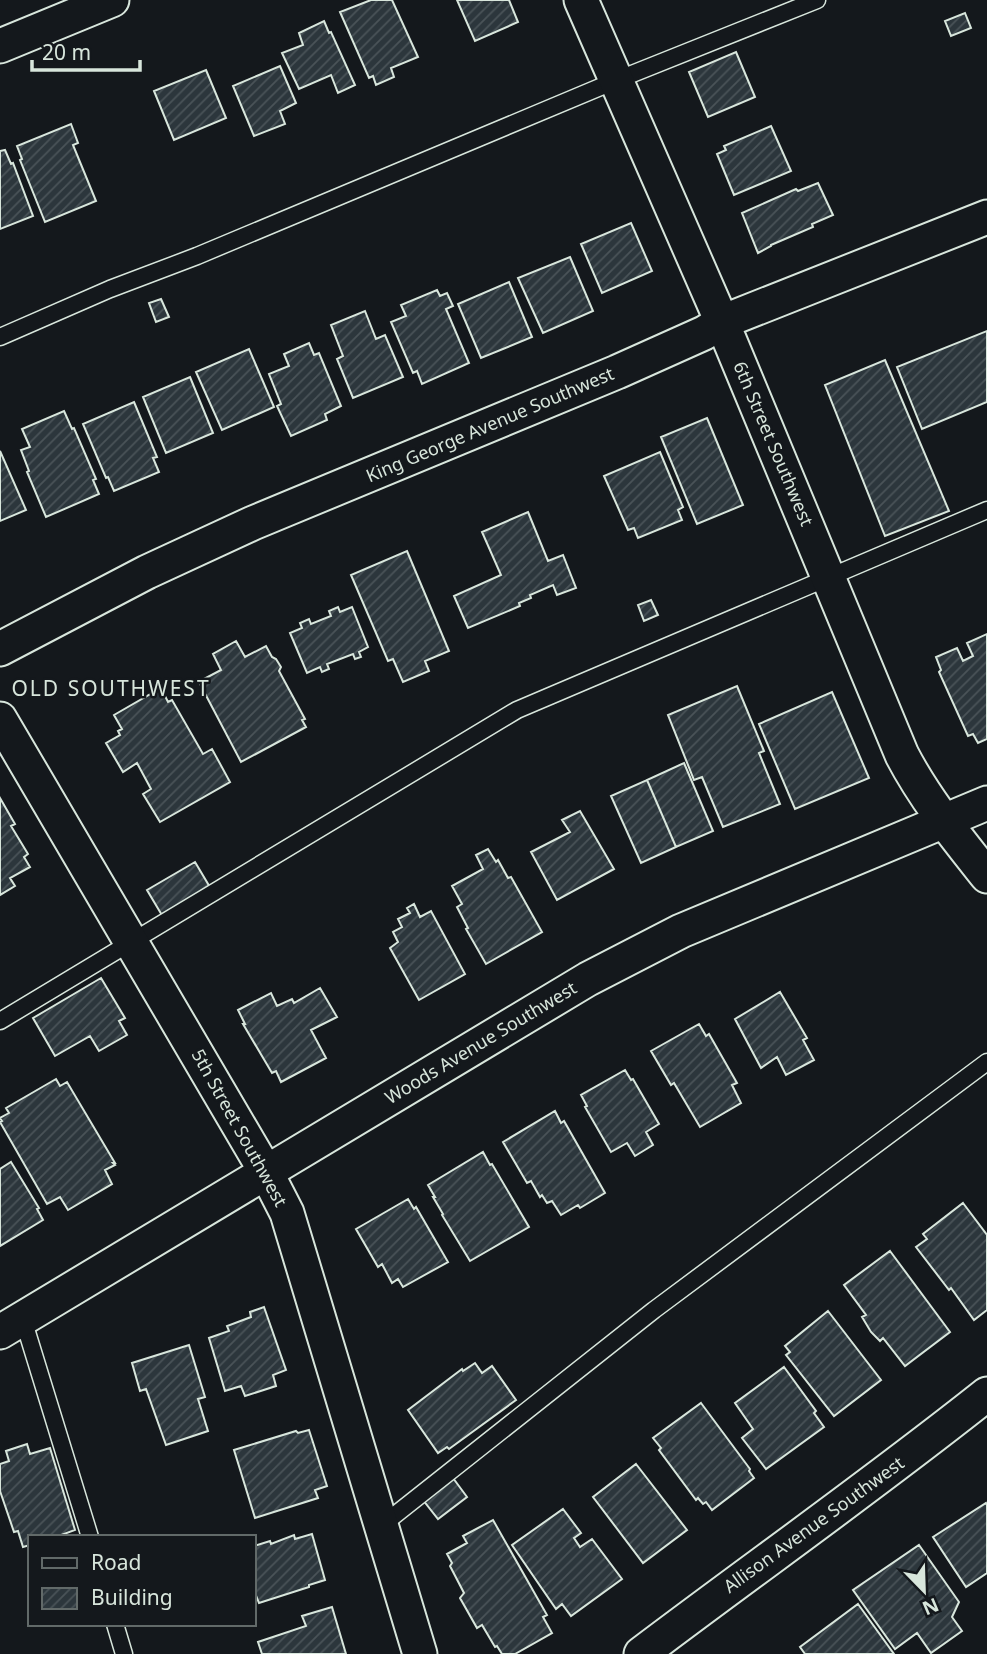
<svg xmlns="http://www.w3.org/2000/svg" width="987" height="1654" viewBox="0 0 987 1654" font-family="'Noto Sans',sans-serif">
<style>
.building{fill:url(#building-hatch);stroke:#d8e6dc;stroke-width:2}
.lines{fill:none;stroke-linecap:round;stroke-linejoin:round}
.service-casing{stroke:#d8e6dc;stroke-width:19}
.minor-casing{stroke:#d8e6dc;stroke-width:37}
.service{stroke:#14181c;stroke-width:16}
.minor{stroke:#14181c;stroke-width:33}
.labels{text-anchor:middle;stroke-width:5;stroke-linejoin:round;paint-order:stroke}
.street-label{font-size:18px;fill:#d8e6dc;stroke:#14181c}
.quarter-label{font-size:21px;letter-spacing:2px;fill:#d8e6dc;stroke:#14181c}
</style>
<defs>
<pattern id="building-hatch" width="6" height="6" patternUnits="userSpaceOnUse" patternTransform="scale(1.75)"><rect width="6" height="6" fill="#2c363c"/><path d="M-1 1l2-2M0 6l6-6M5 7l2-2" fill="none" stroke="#4a5358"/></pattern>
</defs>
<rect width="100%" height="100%" fill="#14181c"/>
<!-- building -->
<path class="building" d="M371 0H392L418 57 391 68 394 77 376 85 373 76 369 78 340 12Z
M457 0H509L518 22 475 41Z
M965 13 971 28 951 36 945 21Z
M324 21 329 33 331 32 355 85 338 93 331 75 299 89 282 53 303 45 299 33Z
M736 52 755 97 708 117 689 72Z
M280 66 296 103 280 111 285 124 254 136 233 86Z
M206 70 226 118 174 140 154 91Z
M71 124 78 143 73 145 96 201 45 222 20 160 22 159 17 146Z
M771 126 791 171 734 195 717 154 726 150 724 146Z
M5 150 11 164 13 163 33 216 0 229V151Z
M818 183 833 215 812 224 813 227 771 245V246L758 253 742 213 796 189 798 191Z
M631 223 652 271 602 293 581 244Z
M570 257 593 311 543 333 518 278Z
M509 282 532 337 481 358 458 304Z
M437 290 440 296 447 293 453 306 446 309 469 363 422 384 417 371 413 373 391 322 406 316 401 305Z
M161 299 169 317 156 322 149 303Z
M365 311 376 339 385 335 403 377 353 398 337 359 343 356 331 325Z
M987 331V402L922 429 897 367Z
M309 343 314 355 319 353 341 406 325 414 327 420 291 436 277 406 281 404 269 374 289 366 284 354Z
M249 349 274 407 222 430 196 372Z
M885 360 949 511 885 536 825 385Z
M190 377 213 433 166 453 143 397Z
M134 402 157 457 153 458 159 472 114 491 108 477 106 478 83 424Z
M64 411 72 429 74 428 96 479 93 480 99 494 46 517 27 472 29 471 21 450 30 447 22 429Z
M707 418 743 505 697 524 661 437Z
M0 451 26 510 0 521Z
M660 452 683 507 678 510 682 520 638 538 634 528 628 530 604 476Z
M528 512 548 561 563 555 576 588 557 595 553 585 530 595 531 598 519 603 520 606 468 628 454 596 501 575 482 532Z
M407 551 449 651 425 661 429 671 403 682 393 659 388 661 351 575Z
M651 600 658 615 644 621 638 605Z
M338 607 340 612 352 607 368 647 359 652 361 657 355 659 353 654 327 664 329 669 322 672 320 667 307 673 290 633 302 628 300 623 309 619 311 624 331 616 329 611Z
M987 634V739L978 743 973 734 968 736 939 672 941 670 936 657 957 648 963 661 973 656 967 643Z
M236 641 245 657 266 646 272 657 276 659 281 667 279 671 305 719 302 720 306 727 241 762 200 684 203 682 202 680 221 670 213 654Z
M737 686 764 751 759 753 780 804 723 827 702 777 694 780 668 715Z
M161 688 168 702 172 700 203 754 212 749 230 782 160 822 143 794 151 789 137 763 123 772 106 743 120 735 118 731 122 729 114 715Z
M832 692 869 778 795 809 759 724Z
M684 763 713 831 676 847 647 780Z
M647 780 676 847 641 863 611 796Z
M0 798 15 824 11 826 28 854 24 857 30 867 10 878 15 886 0 895Z
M580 811 614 869 557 900 531 852 570 832 562 820Z
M488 849 496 862 498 860 508 878 511 877 542 932 486 964 466 929 468 928 457 907 462 904 452 886 483 869 476 855Z
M195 862 211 889 163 917 147 890Z
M414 904 420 917 431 911 465 974 419 1000 390 948 398 942 393 932 402 927 398 919 410 913 407 908Z
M101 978 125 1018 119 1021 127 1035 99 1051 90 1036 55 1056 33 1018Z
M320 988 337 1017 311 1030 326 1058 281 1082 276 1071 272 1073 243 1024H245L238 1010 271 993 277 1006 292 999 294 1003Z
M780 992 807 1038 803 1040 814 1060 786 1075 777 1057 761 1068 735 1019Z
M699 1024 706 1036 709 1034 737 1083 732 1085 741 1103 700 1127 674 1083 671 1085 651 1051Z
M625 1070 631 1080 633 1079 659 1124 646 1132 653 1145 635 1156 627 1143 611 1152 585 1107 587 1106 581 1095Z
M56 1079 60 1086 67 1082 115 1163H113L115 1165 105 1170 112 1184 68 1210 60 1197 47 1204 0 1122 2 1121 0 1118 9 1113 6 1108Z
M555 1111 561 1123 564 1121 605 1193 580 1208 578 1205 561 1215 552 1201 547 1203 542 1195 540 1197 531 1181 527 1183 503 1142Z
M483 1152 490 1165 492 1164 529 1227 470 1261 442 1215 443 1214 433 1197H435L428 1185Z
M11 1162 39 1208 37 1209 43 1220 0 1246V1169Z
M408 1199 414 1209 416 1207 448 1262 403 1287 398 1279 392 1283 382 1264 378 1267 356 1229Z
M963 1203 987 1235V1310L974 1320 951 1288 949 1290 916 1247 927 1239 923 1234Z
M890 1251 950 1332 905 1366 883 1338 880 1341 871 1332 862 1317 866 1315 844 1285Z
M264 1307 286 1370 273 1375 276 1386 245 1396 241 1386 225 1391 209 1338 229 1331 227 1326 251 1317 250 1312Z
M828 1311 881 1380 834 1416 786 1355 790 1352 785 1346Z
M189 1345 205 1397 198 1399 208 1431 166 1445 146 1389 140 1391 132 1363Z
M475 1363 482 1373 492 1366 516 1400 449 1449 447 1447 438 1453 408 1410 462 1369 463 1371Z
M784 1367 816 1411 814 1413 824 1427 766 1469 742 1438 753 1429 735 1403Z
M701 1403 750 1469 749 1471 754 1478 712 1510 706 1502 703 1504 698 1498 696 1500 659 1450 661 1448 653 1438Z
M309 1430 327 1486 315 1490 318 1498 255 1518 234 1450 296 1431 298 1433Z
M27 1444 30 1454 50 1448 75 1530 56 1537H30V1545L23 1547 18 1531 14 1532 0 1491V1464L9 1461 6 1451Z
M636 1464 687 1530 643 1563 593 1497Z
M453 1478 467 1497 438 1519 423 1500Z
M986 1503 987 1505V1573L966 1587 933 1537Z
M563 1509 581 1533 574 1538 580 1547 592 1539 622 1579 571 1616 562 1604 556 1609 512 1545Z
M493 1520 547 1615 543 1617 552 1633 515 1654H502L497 1646 495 1647 482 1625 477 1628 460 1598 464 1593 450 1566 452 1563 447 1554 467 1543 463 1536Z
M312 1534 325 1580 309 1585V1587L259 1603 255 1593H254V1546L270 1541 271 1544 294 1535 295 1539Z
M919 1545 959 1602 952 1617 962 1631 931 1653 917 1633 895 1649 853 1590Z
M858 1604 894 1654H805L800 1647Z
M332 1607 346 1654H262L258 1642 306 1626 302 1616Z"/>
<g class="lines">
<!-- service casing -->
<g class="service-casing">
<path id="service" d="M0 337 110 289 197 256 617 80 817 0
M0 1021 517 710 987 510
M23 1319 90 1537
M381 1526 654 1310 987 1062
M115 1624 124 1654"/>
</g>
<!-- minor casing -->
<g class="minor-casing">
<path id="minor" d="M581 0 722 322 902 755C925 799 956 837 987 876
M0 46 112 0
M0 649 147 572 253 523 617 372 704 333 722 322 987 217
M0 719 266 1172 287 1213 420 1654
M0 1332 588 979 681 931 987 803
M641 1654C756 1567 874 1484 987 1394"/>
</g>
<!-- service -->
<use href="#service" class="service"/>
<!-- minor -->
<use href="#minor" class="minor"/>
</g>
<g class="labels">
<!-- street labels -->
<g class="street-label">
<text transform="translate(490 425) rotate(-23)" y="6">King George Avenue Southwest</text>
<text transform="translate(773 444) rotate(67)" y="6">6th Street Southwest</text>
<text transform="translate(481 1043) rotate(-31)" y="6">Woods Avenue Southwest</text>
<text transform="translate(239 1128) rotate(61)" y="6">5th Street Southwest</text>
<text transform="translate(814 1525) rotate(-36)" y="6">Allison Avenue Southwest</text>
</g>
<!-- quarter labels -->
<g class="quarter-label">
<text x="111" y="696">OLD SOUTHWEST</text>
</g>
</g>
<!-- legend -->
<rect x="28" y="1535" width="228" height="91" fill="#14181c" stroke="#626a69" stroke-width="2"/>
<rect x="42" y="1558" width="35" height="10" fill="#14181c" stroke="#626a69" stroke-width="2"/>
<text x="91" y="1570" font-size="21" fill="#d8e6dc">Road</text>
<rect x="42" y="1588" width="35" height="21" fill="url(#building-hatch)" stroke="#626a69" stroke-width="2"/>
<text x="91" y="1605" font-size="21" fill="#d8e6dc">Building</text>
<!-- north arrow -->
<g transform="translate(924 1591) rotate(157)" stroke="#14181c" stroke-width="5" paint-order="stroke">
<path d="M0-5L12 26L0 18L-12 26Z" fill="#d8e6dc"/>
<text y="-10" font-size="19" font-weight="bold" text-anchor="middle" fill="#d8e6dc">N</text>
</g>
<!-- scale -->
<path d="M32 60v10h108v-10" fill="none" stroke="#d8e6dc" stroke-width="3.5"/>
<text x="42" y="60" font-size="21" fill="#d8e6dc" stroke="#14181c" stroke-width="5" paint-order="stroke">20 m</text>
</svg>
